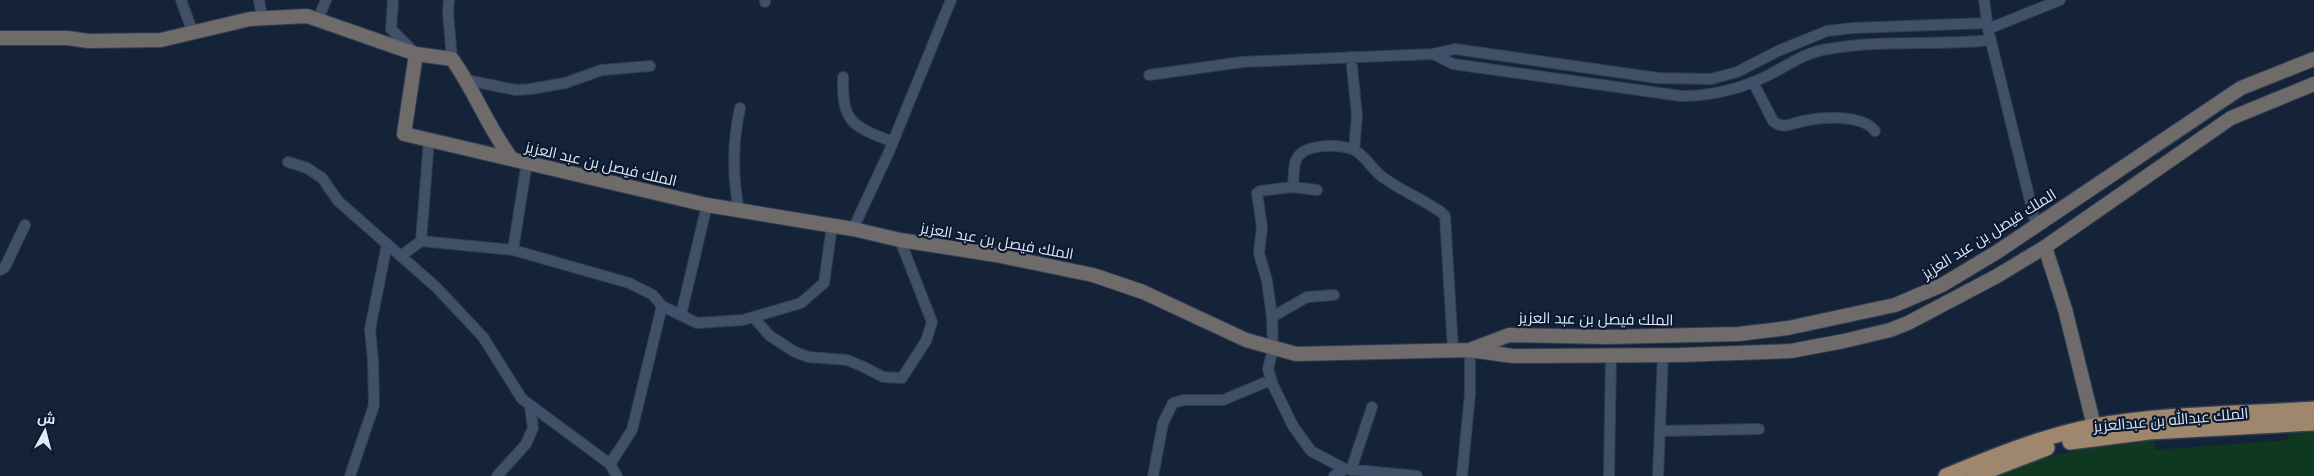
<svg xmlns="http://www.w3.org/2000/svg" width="2314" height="476" viewBox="0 0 2314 476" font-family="Raleway,Cairo,sans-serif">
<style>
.green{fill:#0e381f}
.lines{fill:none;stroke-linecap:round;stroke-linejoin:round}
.street-casing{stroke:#333d50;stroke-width:12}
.secondary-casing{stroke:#333d50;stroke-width:16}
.primary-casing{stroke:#333d50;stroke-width:18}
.street{stroke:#405069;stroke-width:10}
.secondary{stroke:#6f6b6b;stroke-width:14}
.primary{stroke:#9e876d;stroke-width:15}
.labels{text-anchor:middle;stroke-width:4.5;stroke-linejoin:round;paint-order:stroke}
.street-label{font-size:15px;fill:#e0e9f9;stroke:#0c1a2f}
</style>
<rect width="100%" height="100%" fill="#152339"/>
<!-- green -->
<path class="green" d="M2314 430V476H1997C2045 454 2101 444 2154 440L2155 450 2287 440 2288 431Z"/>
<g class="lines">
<!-- street casing -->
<g class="street-casing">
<path id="street" d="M181 0 193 33
M259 0 262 18
M393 0 391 29 414 52
M449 0 448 13 452 59
M1984 0 1988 29 2036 225
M765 2V0
M318 20 326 0
M1987 23 1853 28 1827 31 1778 51 1737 72 1711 79 1658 78 1455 49 1433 54 1453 64 1681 96C1711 96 1741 89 1769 75 1788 65 1806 52 1828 49 1882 39 1937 46 1991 40
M1988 29 2060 0
M1351 57 1357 116 1354 150
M1149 75 1242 62 1433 54
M843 77C842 123 852 126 893 142
M467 80 516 90 531 89 565 83 602 70 650 66
M1753 82 1773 121C1783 130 1792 123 1803 121 1823 117 1862 114 1875 131
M288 162 307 168 322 178 338 201 436 287 483 337 522 399 610 464 617 476
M1293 187C1294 178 1293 168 1296 160 1303 143 1343 143 1356 151 1367 158 1373 171 1384 178 1402 191 1422 199 1441 212L1445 216 1453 350
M1317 190 1293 187 1260 191 1257 193 1262 227 1259 253 1267 281 1272 317 1273 349 1268 369 1273 385 1293 426 1311 451 1345 469
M739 210C732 175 732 144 740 108
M853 229 888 154 951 0
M421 241 429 140
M513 250 527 162
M402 255 421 241 513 250 629 283 653 295 662 306 697 323 743 320 801 303 824 283 832 226
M0 270 5 267 25 225
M681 315 707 205
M1272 317 1307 297 1334 295
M754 318 770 336 795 352 809 357 847 360 864 367 883 377 902 378 926 341 932 322 900 240
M1660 431 1759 429
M610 464 632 430 662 306
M1351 470 1372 407
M350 476 374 405 373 360 370 329 387 244
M497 476 526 444 533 428 530 406
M1153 476 1163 423 1173 403 1184 400H1223L1271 380
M1334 476 1345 469 1417 476
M1462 476 1470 394V350
M1609 476 1611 355
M1658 476 1663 355"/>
</g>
<!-- secondary casing -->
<g class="secondary-casing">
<path id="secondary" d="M0 38H68L88 41 161 40 250 19 307 16 416 54 452 59C475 91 488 128 512 159
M416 54 404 134 707 205 853 229 900 240 996 255 1093 275 1143 292 1246 340 1296 354 1470 350 1513 356 1680 355 1791 351 1844 341 1890 330 1908 323 1997 276 2045 247 2231 118 2314 84
M2045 247 2065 309 2094 426
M1472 349 1509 335 1606 337 1739 334 1788 328 1895 305 1942 285 1997 252 2241 88 2314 59"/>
</g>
<!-- primary casing -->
<g class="primary-casing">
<path id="primary" d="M2070 442 2149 432 2314 423
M1946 476C1994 456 2043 436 2094 426 2166 413 2241 414 2314 409
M1974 476 2047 448"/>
</g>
<!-- street -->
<use href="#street" class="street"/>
<!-- secondary -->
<use href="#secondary" class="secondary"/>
<!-- primary -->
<use href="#primary" class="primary"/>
</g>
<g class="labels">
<!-- street labels -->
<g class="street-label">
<text transform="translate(601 164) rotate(13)" y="5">الملك فيصل بن عبد العزيز</text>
<text transform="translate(1989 234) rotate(-32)" y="5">الملك فيصل بن عبد العزيز</text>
<text transform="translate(997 241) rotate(10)" y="5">الملك فيصل بن عبد العزيز</text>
<text transform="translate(1596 319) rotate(1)" y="5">الملك فيصل بن عبد العزيز</text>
<text transform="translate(2171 420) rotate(-5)" y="5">الملك عبدالله بن عبدالعزيز</text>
</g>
</g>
<!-- north arrow -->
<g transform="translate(45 431) rotate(7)" stroke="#0c1a2f" stroke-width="4" paint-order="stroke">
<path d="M0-4L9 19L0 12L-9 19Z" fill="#e0e9f9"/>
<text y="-8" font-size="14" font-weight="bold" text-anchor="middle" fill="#e0e9f9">ش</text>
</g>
</svg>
